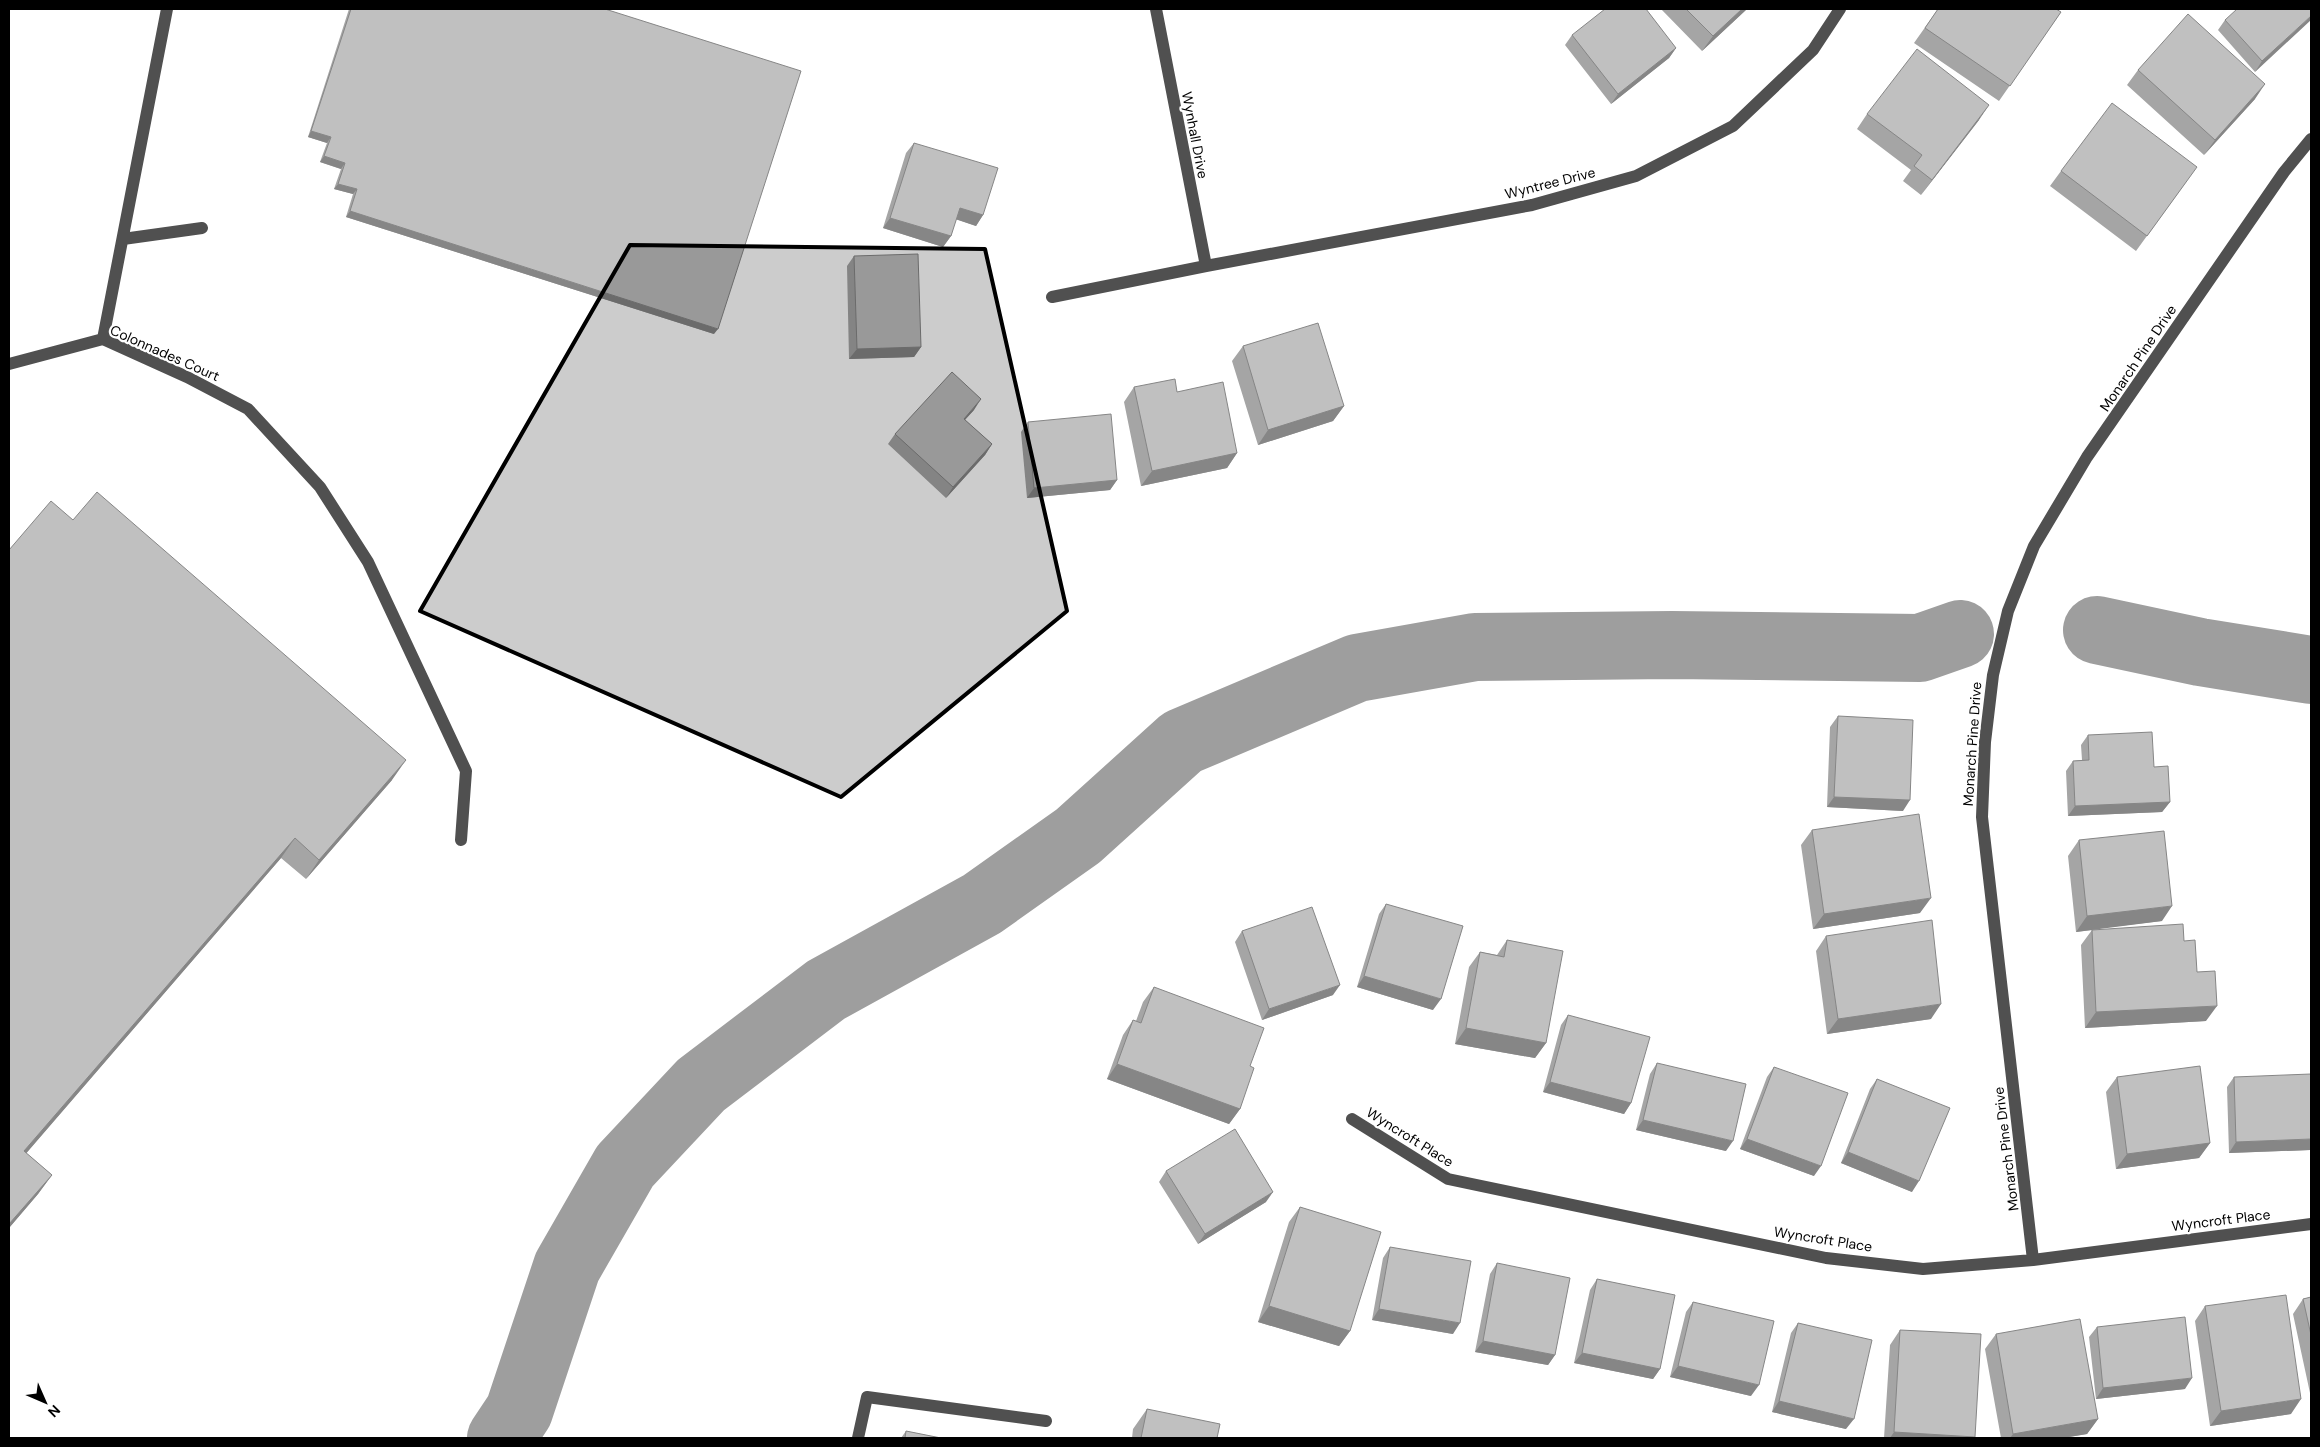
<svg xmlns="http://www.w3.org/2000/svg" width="2320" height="1447" viewBox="0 0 2320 1447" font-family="'DM Sans',sans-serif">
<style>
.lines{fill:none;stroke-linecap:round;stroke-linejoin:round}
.river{stroke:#9e9e9e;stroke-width:68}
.minor{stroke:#505050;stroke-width:12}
.wall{fill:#a5a5a5}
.shaded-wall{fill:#868686}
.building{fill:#c0c0c0;stroke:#868686}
.marked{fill:#000;fill-opacity:0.2;stroke:#000;stroke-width:4;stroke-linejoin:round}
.labels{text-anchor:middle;stroke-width:4.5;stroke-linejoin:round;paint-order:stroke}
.street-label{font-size:14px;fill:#000;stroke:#fff}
</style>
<rect width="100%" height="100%" fill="#fff"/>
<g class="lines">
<!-- river -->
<path class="river" d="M2097 630 2200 652 2311 670
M501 1438 519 1411 567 1267 625 1166 701 1085 826 990 982 904 1078 836 1182 742 1357 668 1475 647 1672 645 1920 648 1960 634"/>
<!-- minor -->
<path class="minor" d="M1156 9 1206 266
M123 239 202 228
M1052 297 1206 266 1532 205 1636 176 1733 126 1813 50 1840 9
M103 339 167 9
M9 364 103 339 187 377 248 409 320 487 368 562 466 771 461 840
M1352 1119 1448 1179 1826 1258 1923 1269 2033 1260 2311 1224
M2033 1260 1982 817 1985 742 1993 675 2008 611 2034 546 2087 457 2284 172 2311 139
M858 1438 867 1397 1046 1421"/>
</g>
<!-- wall -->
<path class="wall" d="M349 9H605L714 334 346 217 353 194 334 189 341 169 320 162 327 143 308 137Z
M1661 9H1747L1702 51Z
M1938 9 2061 12 1999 101 1914 43Z
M2311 9 2255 72 2218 30 2225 20Z
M1572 35 1676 48 1669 58 1611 104 1565 45Z
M2138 70 2255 99 2204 155 2127 85Z
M1867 114 1979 120 1921 195 1903 181 1911 170 1857 129Z
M914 143 983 215 976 226 956 219 951 236 943 247 883 228 906 153Z
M2061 171 2186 182 2136 251 2050 186Z
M854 256 921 347 914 357 849 359 847 266Z
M1243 346 1344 406 1333 421 1258 445 1232 361Z
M1134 387 1177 392 1237 453 1227 468 1141 486 1124 402Z
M974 410 965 420 992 444 985 455 946 498 888 444 895 434Z
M1028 422 1117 480 1110 490 1027 498 1021 432Z
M73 520 392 780 306 879 281 858 26 1153 52 1175 38 1194 9 1228Z
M1838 716 1903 811 1827 807 1830 727Z
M2088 735 2154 767 2170 802 2162 812 2068 816 2066 771 2073 761 2082 760 2081 745Z
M1812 830 1920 913 1813 929 1801 845Z
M2079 840 2162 921 2093 929 2184 941 2197 972 2206 1021 2085 1028 2081 945 2092 930 2076 932 2068 856Z
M1386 904 1433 1010 1357 987 1379 914Z
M1242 931 1333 995 1262 1020 1235 942Z
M1826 936 1931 1019 1827 1034 1816 951Z
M1507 940 1546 1043 1535 1058 1455 1044 1469 967 1480 952 1497 955Z
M1154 987 1250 1066 1240 1109 1229 1124 1107 1079 1123 1035 1133 1020 1136 1021 1143 1002Z
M1568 1015 1631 1103 1624 1114 1543 1092 1561 1025Z
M1657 1063 1726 1151 1636 1130 1650 1074Z
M1774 1067 1814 1176 1740 1149 1767 1077Z
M2117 1077 2210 1143 2199 1158 2116 1169 2106 1092Z
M2234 1077 2310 1150 2229 1153 2227 1087Z
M1877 1079 1912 1192 1841 1163 1870 1089Z
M1166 1171 1266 1202 1198 1244 1159 1182Z
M1300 1207 1350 1331 1339 1346 1258 1322 1289 1222Z
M1390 1247 1453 1334 1372 1320 1383 1258Z
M1497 1263 1555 1355 1548 1365 1475 1352 1490 1274Z
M1597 1279 1660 1369 1653 1379 1574 1363 1590 1290Z
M2311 1297V1392L2310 1393 2293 1314 2303 1299Z
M1693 1302 1751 1396 1670 1377 1686 1312Z
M2205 1306 2291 1414 2210 1426 2195 1321Z
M1798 1323 1846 1429 1772 1412 1791 1333Z
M2097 1327 2185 1389 2096 1399 2089 1337Z
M1900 1330 1974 1438H1884L1890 1345Z
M1996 1334 2098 1419 2087 1434 2063 1438H2001L1985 1349Z
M1147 1409 1217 1438H1132L1133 1429Z
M906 1431 941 1438H901Z"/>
<!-- shaded-wall -->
<path class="shaded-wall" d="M1742 9H1747L1702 51 1713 36Z
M2311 16V20L2255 72 2262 61Z
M1676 48 1669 58 1611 104 1618 94Z
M2265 84 2255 99 2204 155 2215 140Z
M1989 105 1979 120 1921 195 1932 180Z
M311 131 331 137 327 143 308 137Z
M324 156 345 163 341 169 320 162Z
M338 184 357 189 353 194 334 189Z
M960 208 983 215 976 226 952 218Z
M350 211 718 329 714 334 346 217Z
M890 218 951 236 943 247 883 228Z
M921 347 914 357 849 359 857 349Z
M981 399 974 410 956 429 964 419Z
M1344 406 1333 421 1258 445 1268 430Z
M992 444 985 455 946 498 953 487Z
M1237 453 1227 468 1141 486 1152 471Z
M1117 480 1110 490 1027 498 1034 488Z
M406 760 392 780 306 879 319 860Z
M1834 797 1910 800 1903 811 1827 807Z
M2170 802 2162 812 2068 816 2075 806Z
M295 838 281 858 11 1171 24 1151Z
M1931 898 1920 913 1813 929 1824 914Z
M2172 906 2162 921 2076 932 2087 916Z
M1364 976 1441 999 1433 1010 1357 987Z
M1340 985 1333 995 1262 1020 1269 1009Z
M1941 1004 1931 1019 1827 1034 1838 1019Z
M2217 1006 2206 1021 2085 1028 2096 1012Z
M1466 1028 1546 1043 1535 1058 1455 1044Z
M1117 1064 1240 1109 1229 1124 1107 1079Z
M1550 1082 1631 1103 1624 1114 1543 1092Z
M1643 1120 1733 1141 1726 1151 1636 1130Z
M1747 1139 1821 1166 1814 1176 1740 1149Z
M2311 1139V1148L2310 1150 2229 1153 2236 1142Z
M2210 1143 2199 1158 2116 1169 2127 1154Z
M1848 1152 1919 1181 1912 1192 1841 1163Z
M52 1175 38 1194 9 1228V1224Z
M1273 1192 1266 1202 1198 1244 1205 1234Z
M1269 1306 1350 1331 1339 1346 1258 1322Z
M1379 1309 1460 1323 1453 1334 1372 1320Z
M1483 1341 1555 1355 1548 1365 1475 1352Z
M1582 1353 1660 1369 1653 1379 1574 1363Z
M1678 1366 1759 1385 1751 1396 1670 1377Z
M2192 1378 2185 1389 2096 1399 2103 1388Z
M2301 1399 2291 1414 2210 1426 2221 1411Z
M1779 1401 1854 1419 1846 1429 1772 1412Z
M2098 1419 2087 1434 2063 1438H2010L2013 1434Z
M1894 1432 1975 1437 1974 1438H1890Z"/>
<!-- building -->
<path class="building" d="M351 9H605L801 71 718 329 350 211 357 189 338 184 345 163 324 156 331 137 311 131Z
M1605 9H1646L1676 48 1618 94 1572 35Z
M1686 9H1742L1713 36Z
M1938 9H2056L2061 12 2010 86 1925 28Z
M2237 9H2311V16L2262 61 2225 20Z
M2188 14 2265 84 2215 140 2138 70Z
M1917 49 1989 105 1932 180 1914 166 1922 155 1867 114Z
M2112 103 2197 167 2147 236 2061 171Z
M914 143 998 168 983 215 960 208 951 236 890 218Z
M918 254 921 347 857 349 854 256Z
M1318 323 1344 406 1268 430 1243 346Z
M952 372 981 399 964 419 992 444 953 487 895 434Z
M1175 379 1177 392 1223 382 1237 453 1152 471 1134 387Z
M1111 414 1117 480 1034 488 1028 422Z
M97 492 406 760 319 860 295 838 24 1151 52 1175 9 1224V550L51 501 73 520Z
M1838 716 1913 720 1910 800 1834 797Z
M2152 732 2154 767 2168 766 2170 802 2075 806 2073 761 2089 760 2088 735Z
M1919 814 1931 898 1824 914 1812 830Z
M2164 831 2172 906 2087 916 2079 840Z
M1386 904 1463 926 1441 999 1364 976Z
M1312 907 1340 985 1269 1009 1242 931Z
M1932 920 1941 1004 1838 1019 1826 936Z
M2183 924 2184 941 2195 940 2197 972 2215 971 2217 1006 2096 1012 2092 930Z
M1507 940 1563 951 1546 1043 1466 1028 1480 952 1504 957Z
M1154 987 1264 1028 1250 1066 1254 1068 1240 1109 1117 1064 1133 1020 1141 1023Z
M1568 1015 1650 1037 1631 1103 1550 1082Z
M1657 1063 1746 1084 1733 1141 1643 1120Z
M2200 1066 2210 1143 2127 1154 2117 1077Z
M1774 1067 1848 1093 1821 1166 1747 1139Z
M2311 1074V1139L2236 1142 2234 1077Z
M1877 1079 1950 1108 1919 1181 1848 1152Z
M1235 1129 1273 1192 1205 1234 1166 1171Z
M1300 1207 1381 1232 1350 1331 1269 1306Z
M1390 1247 1471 1261 1460 1323 1379 1309Z
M1497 1263 1570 1278 1555 1355 1483 1341Z
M1597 1279 1675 1295 1660 1369 1582 1353Z
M2286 1295 2301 1399 2221 1411 2205 1306Z
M2311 1297V1335L2303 1299Z
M1693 1302 1774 1321 1759 1385 1678 1366Z
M2185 1317 2192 1378 2103 1388 2097 1327Z
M2080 1319 2098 1419 2013 1434 1996 1334Z
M1798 1323 1872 1340 1854 1419 1779 1401Z
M1900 1330 1981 1334 1975 1437 1894 1432Z
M1147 1409 1220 1424 1217 1438H1141Z
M906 1431 941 1438H905Z"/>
<!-- marked area -->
<path class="marked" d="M630 245 985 249 1067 611 841 797 420 611Z"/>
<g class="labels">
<!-- street labels -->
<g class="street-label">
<text transform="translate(1195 135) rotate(79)" y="5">Wynhall Drive</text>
<text transform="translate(1550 183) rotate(-14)" y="5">Wyntree Drive</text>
<text transform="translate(165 353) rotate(24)" y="5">Colonnades Court</text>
<text transform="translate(2138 358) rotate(-56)" y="5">Monarch Pine Drive</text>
<text transform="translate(1972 744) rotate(-86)" y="5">Monarch Pine Drive</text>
<text transform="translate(1410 1137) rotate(32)" y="5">Wyncroft Place</text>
<text transform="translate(2006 1149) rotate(-97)" y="5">Monarch Pine Drive</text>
<text transform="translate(2221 1220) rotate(-7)" y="5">Wyncroft Place</text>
<text transform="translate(1823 1239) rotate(9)" y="5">Wyncroft Place</text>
</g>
</g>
<!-- border -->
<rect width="2320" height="1447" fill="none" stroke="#000000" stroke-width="20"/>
<!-- north arrow -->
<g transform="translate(45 1402) rotate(135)" stroke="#ffffff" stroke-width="4" paint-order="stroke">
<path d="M0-4L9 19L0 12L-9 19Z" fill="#000000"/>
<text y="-8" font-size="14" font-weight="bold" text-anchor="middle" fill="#000000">N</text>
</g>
</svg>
